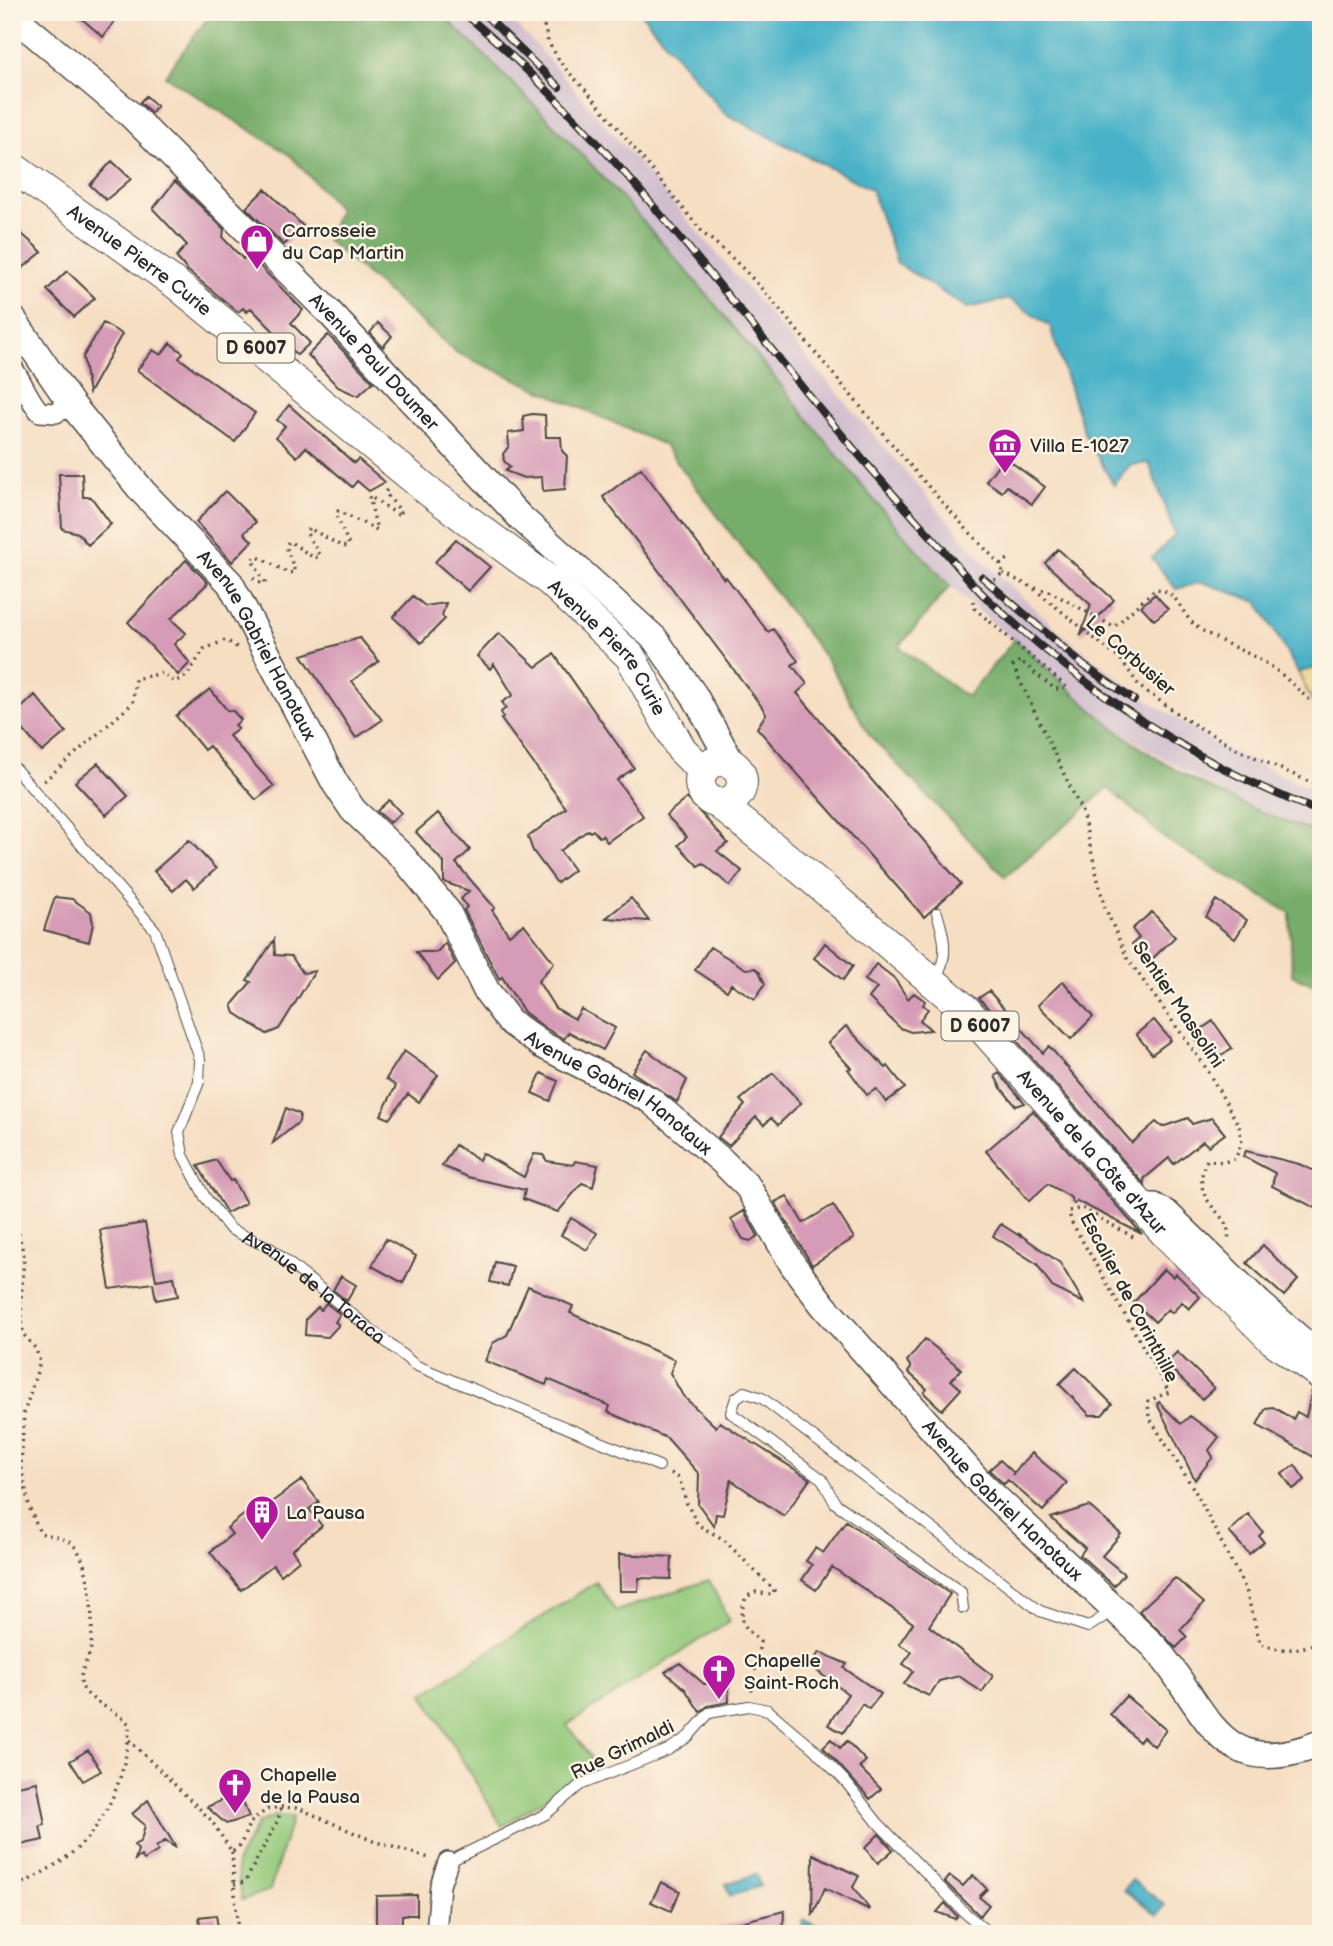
<svg xmlns="http://www.w3.org/2000/svg" width="1333" height="1946" viewBox="0 0 1333 1946" font-family="'Balsamiq Sans',sans-serif">
<style>
.industrial{fill:#d0bdce}
.green{fill:#94c97a;stroke:#607a52;stroke-width:2}
.forest{fill:#77ad6a;stroke:#516c4a;stroke-width:2}
.sand{fill:#eeda9e;stroke:#8c8264;stroke-width:2}
.water{fill:#49b2c8;stroke:#3a6e7a;stroke-width:2}
.building{fill:#d69bb6}
.lines{fill:none;stroke-linecap:round;stroke-linejoin:round}
.lane-casing{stroke:#494642;stroke-width:12}
.street-casing{stroke:#494642;stroke-width:22}
.secondary-casing{stroke:#494642;stroke-width:29}
.primary-casing{stroke:#494642;stroke-width:32}
.path{stroke:#494642;stroke-width:3.5;stroke-dasharray:2 5;stroke-linecap:butt}
.lane{stroke:#fff;stroke-width:10}
.street{stroke:#fff;stroke-width:19}
.secondary{stroke:#fff;stroke-width:26}
.primary{stroke:#fff;stroke-width:30}
.rail-casing{stroke:#2b2b2b;stroke-width:8}
.rail{stroke:#fcf5e5;stroke-width:5;stroke-dasharray:16;stroke-linecap:butt}
.labels{text-anchor:middle;stroke-width:5;stroke-linejoin:round;paint-order:stroke}
.shield{fill:#fcf5e5;stroke:#6a6863;stroke-width:2}
.shield-label{font-size:18px;font-weight:bold;fill:#2b2b2b}
.poi-label{font-size:19px;fill:#2b2b2b;stroke:#fcf5e5;text-anchor:start}
.street-label{font-size:19px;fill:#2b2b2b;stroke:#fcf5e5}
</style>
<rect width="100%" height="100%" fill="#fcf5e5"/>
<filter id="ink" filterUnits="userSpaceOnUse"><feTurbulence type="fractalNoise" baseFrequency=".0143" numOctaves="2"/><feDisplacementMap in="SourceGraphic" scale="14" xChannelSelector="R" yChannelSelector="G"/><feConvolveMatrix kernelMatrix="1 2 1 2 8 2 1 2 1" color-interpolation-filters="sRGB"/></filter>
<filter id="wash" filterUnits="userSpaceOnUse"><feTurbulence type="fractalNoise" baseFrequency=".00686" numOctaves="4" result="noise"/><feDisplacementMap in="SourceGraphic" scale="28" xChannelSelector="R" yChannelSelector="G"/><feGaussianBlur stdDeviation="1.57" result="paint"/><feColorMatrix in="noise" values="0 0 0 0 0 0 0 0 0 0 0 0 0 0 0 0 0 1.4 0 .05"/><feComposite in="paint" operator="in"/></filter>
<g filter="url(#wash)">
<rect width="100%" height="100%" fill="#f6dec3"/>
<!-- industrial -->
<path class="industrial" d="M439 12H502L535 44 984 562 1069 640 1144 698 1223 748 1321 794V834L1238 802 1116 730 950 586 889 521 702 289 598 172 502 71Z"/>
<!-- green -->
<path class="green" d="M709 1580 729 1621 567 1725 597 1766 502 1826 423 1694 596 1582 616 1611Z
M275 1816 292 1817 270 1890 242 1900 236 1863 258 1823Z"/>
<!-- forest -->
<path class="forest" d="M212 12H439C532 99 620 192 702 289 785 387 861 491 950 586L899 647 967 697 1015 639C1048 669 1080 701 1115 729 1174 775 1250 811 1321 834V988L1292 975 1290 913 1168 841 1108 788 1005 877 870 736 829 663 664 445 457 353 327 240 339 209 291 156 165 76Z"/>
<!-- sand -->
<path class="sand" d="M1321 667V712L1313 703 1298 672Z"/>
<!-- water -->
<path class="water" d="M640 12H1321V667L1298 672 1258 602 1202 582 1176 589 1152 558 1175 535 1149 463 1130 465 1114 485 1085 435 1050 326 1009 299 967 308 897 263 871 189 724 113Z
M756 1874 760 1886 730 1896 726 1884Z
M1132 1880 1165 1905 1158 1915 1124 1890Z
M803 1920 821 1927 820 1934H802Z"/>
<g id="blocks">
<!-- building -->
<path class="building" d="M74 12H121L103 37Z
M146 96 157 106 151 113 140 102Z
M112 161 131 179 106 200 90 185Z
M175 181 224 229 223 238 243 259 248 254 303 310 291 323 310 343 297 355 251 308 247 312 243 308 238 312 187 270 176 257 187 245 153 209Z
M265 189 303 226 284 245 246 208Z
M12 225 42 252 12 277Z
M67 271 95 298 74 317 47 290Z
M103 323 122 334 89 393 83 357Z
M378 323 392 336 383 347 370 333Z
M328 335 373 382 358 396 338 387 308 355Z
M170 343 183 353 179 358 255 413 235 442 137 370 153 350 161 355Z
M289 405 354 463 358 459 385 482 369 491 357 481 352 487 306 447 297 457 276 437 285 426 277 420Z
M532 414 545 415 546 437H561L562 451 567 456 565 489 543 491 542 477 524 478 505 471 510 467 504 461 503 454 509 446 508 433 524 431 523 416Z
M1004 457 1045 487 1032 504 1007 486 1002 492 986 481Z
M641 468 724 579 726 577 768 632 773 629 798 661 792 665 807 684 797 693 961 884 924 917 757 728 766 714 762 707 603 497Z
M59 474H82L83 497H91L111 524 88 545 78 533 62 529Z
M225 491 256 522 244 533 252 541 232 562 196 522Z
M456 539 490 567 468 591 435 562Z
M1058 549 1114 600 1080 636 1091 605 1045 563Z
M186 560 208 583 171 619 186 633 174 644 190 663 178 675 128 622Z
M1155 594 1168 609 1154 620 1141 606Z
M413 596 425 606 446 603 442 616 445 619 421 643 393 617Z
M499 633 536 667 554 654 634 768 617 780 643 816 607 842 602 835 599 837 593 830 590 832 588 830 560 851 574 870 557 883 533 851 528 837 566 808 501 719 503 717 501 712 506 708 502 702 513 695 494 664 490 669 477 656Z
M360 638 379 661 352 681 382 720 356 738 302 655Z
M210 689 227 710 233 711 241 720 235 725 238 729 229 736 274 786 256 800 209 746 204 750 176 716Z
M35 695 66 732 42 752 12 717Z
M98 763 128 796 106 815 75 782Z
M687 798 728 843 717 851 742 871 730 886 703 863 698 866 678 845 687 837 666 815Z
M389 800 401 813 390 823 377 811Z
M438 813 470 850 456 863 495 908 492 910 509 935 524 924 554 963 538 981 555 1008 575 1019 581 1009 615 1028 603 1050 569 1032 564 1039 545 1028 524 1012 502 977 499 979 464 910 467 907 461 899 469 891 444 882V863L416 832Z
M189 840 216 869 194 888 186 879 173 891 154 871Z
M55 897 72 899 91 912 93 924 89 942 44 930Z
M631 898 649 921 606 918Z
M1216 900 1247 920 1235 939 1206 917Z
M1152 912 1175 937 1149 962 1132 944 1139 938 1132 929Z
M274 940 275 955 291 956 303 973 315 971 279 1029 267 1034 235 1013 232 1005 251 982 247 980Z
M445 943 455 963 438 980 416 952H437Z
M825 943 853 966 843 980 814 958Z
M710 947 746 969 755 968 759 971 765 984 755 999 731 984 727 991 695 970Z
M876 964 894 978 908 999 914 993 925 1001 923 1005 928 1009 920 1020 931 1030 911 1032 900 1028 869 998 877 988 865 980Z
M1063 981 1093 1017 1071 1039 1038 1005Z
M989 991 1043 1053 1049 1046 1132 1143 1156 1122 1162 1127 1188 1118 1192 1124 1212 1118 1225 1134 1208 1146 1203 1141 1174 1164 1169 1158 1144 1179 1145 1185 979 998Z
M1154 1020 1171 1040 1152 1054 1136 1034Z
M1213 1021 1232 1048 1211 1062 1193 1035Z
M846 1026 886 1068 888 1066 905 1088 886 1102 876 1089 867 1095 848 1069 851 1068 828 1043Z
M647 1050 687 1080 677 1102 632 1072Z
M404 1051 438 1075 419 1102 408 1094 389 1119 381 1115 396 1086 386 1079Z
M541 1073 558 1081 550 1101 532 1093Z
M773 1073 801 1103 778 1125 771 1118 764 1125 756 1117 729 1146 718 1137 745 1105 740 1100Z
M999 1073 1025 1103 1016 1106 1001 1088 995 1076Z
M286 1108 300 1114 299 1122 273 1143Z
M1033 1111 1142 1234 1077 1201 1074 1204 1070 1197 1048 1184 1029 1201 986 1151Z
M455 1145 479 1160 482 1153 524 1177 534 1154 543 1155 547 1161 573 1165 575 1161 598 1165 593 1187 582 1183 558 1212 523 1199 525 1190 468 1177 442 1166Z
M1246 1151 1299 1164 1321 1174V1196L1315 1208 1272 1186 1275 1173 1243 1156Z
M216 1160 230 1181 233 1180 246 1203 227 1213 198 1166Z
M787 1196 803 1223 833 1205 854 1238 812 1265 775 1202Z
M744 1211 758 1236 750 1241 743 1239 731 1219Z
M571 1218 597 1233 587 1250 561 1235Z
M145 1223 156 1280 174 1277 178 1296 156 1300 153 1283 110 1289 100 1230Z
M1001 1224 1021 1237 1018 1233 1060 1263 1084 1303 1052 1287 1037 1264 993 1236Z
M386 1239 416 1256 403 1283 372 1266Z
M1263 1245 1298 1280 1284 1296 1247 1263Z
M495 1262 513 1266 508 1286 490 1282Z
M1164 1269 1173 1277 1176 1274 1200 1297 1189 1309 1182 1302 1172 1313 1168 1309 1155 1322 1134 1302Z
M341 1276 356 1285 347 1301 333 1290Z
M528 1286 573 1306 570 1313 675 1360 670 1373 683 1396 716 1427 720 1422 810 1479 784 1516 731 1480 723 1515 716 1514 714 1526 698 1504 699 1474 667 1438 608 1412 610 1406 548 1379 546 1385 485 1361 493 1343 507 1335Z
M326 1303 340 1314 335 1322 339 1325 328 1337 305 1335 306 1319 318 1307 321 1310Z
M925 1339 961 1369 951 1380 961 1389 942 1410 924 1393 927 1389 908 1372 911 1368 907 1361Z
M1177 1352 1214 1388 1202 1399 1166 1364Z
M1076 1368 1112 1404 1102 1415H1090L1059 1384Z
M1312 1390 1321 1392V1461L1257 1425 1266 1408 1273 1407 1293 1419 1297 1412 1306 1417Z
M1159 1402 1181 1424 1190 1416 1219 1437 1209 1450 1213 1457 1195 1480 1157 1404Z
M1032 1453 1067 1483 1043 1511 1008 1480 1004 1484 989 1470 1000 1460 1014 1473 1012 1475Z
M1295 1465 1305 1480 1293 1489 1282 1474Z
M302 1480 319 1502 309 1509 322 1526 292 1550 299 1560 281 1575 273 1565 241 1590 210 1552 232 1534 227 1528 264 1499 269 1504Z
M1089 1506 1121 1534 1102 1556 1124 1574 1114 1586 1080 1555 1085 1548 1051 1518Z
M1248 1514 1263 1532 1259 1536 1264 1542 1249 1554 1229 1532Z
M846 1521 950 1594 929 1626 993 1676 982 1692 959 1676 939 1681 929 1696 904 1684 913 1671 903 1664 912 1652 899 1644 913 1623 832 1567 816 1590 802 1580 812 1565 806 1561 815 1548 823 1553Z
M619 1554 672 1557 671 1579 639 1578 638 1591H620Z
M1175 1578 1204 1603 1180 1630 1187 1637 1176 1648 1139 1611Z
M819 1652 847 1664 844 1668 881 1694 869 1709 862 1704 843 1733 828 1725 848 1694 817 1671 814 1661Z
M680 1663 704 1684 728 1681 729 1702 708 1706 700 1712 685 1689 665 1672Z
M1126 1696 1166 1730 1154 1746 1143 1737 1139 1742 1110 1714Z
M831 1739 840 1748 847 1741 866 1761 859 1767 881 1789 870 1799 823 1747Z
M88 1750 101 1771 83 1781 70 1761Z
M37 1782 45 1825 40 1826 43 1840 20 1845 16 1822 12 1823V1787Z
M239 1792 249 1817 226 1824 207 1807Z
M148 1800 176 1848 165 1841 156 1847 158 1851 144 1860 141 1856 135 1860 138 1850 134 1845 141 1841 145 1825 132 1814Z
M879 1834 893 1850 878 1863 865 1848Z
M813 1854 859 1876 853 1887 870 1910 825 1888 812 1916Z
M973 1875 987 1889 979 1897 989 1905 980 1916 945 1882 950 1876 963 1886Z
M661 1882 680 1891 671 1911 651 1902Z
M417 1895V1915H402V1929H376V1896Z
M945 1903 957 1916 955 1919 937 1912Z
M784 1911 783 1934H718L717 1928Z
M216 1915 219 1934H201L199 1917Z"/>
</g>
</g>
<g filter="url(#ink)">
<use href="#blocks" fill-opacity="0" stroke="#494642" stroke-width="2"/>
<g class="lines">
<!-- lane casing -->
<g class="lane-casing">
<g id="lane">
<path id="s1" d="M12 765 155 930 200 1059 199 1082 179 1132 183 1155 205 1197 230 1229 270 1248 415 1365 659 1466"/>
<path d="M935 978C950 957 944 936 937 913"/>
<path d="M963 1608 961 1592 835 1503 822 1479 731 1413 736 1398 744 1392 762 1398 1040 1611 1088 1627 1114 1610"/>
<path d="M448 1862 546 1814 580 1785 668 1750 688 1737 709 1713 749 1706 768 1710 814 1749 845 1781 878 1823 964 1912 990 1934"/>
</g>
</g>
<!-- street casing -->
<g class="street-casing">
<path id="street" d="M12 367C23 382 28 399 40 412L56 413 72 405
M1139 1203H1155L1169 1211 1262 1301 1321 1353
M436 1934 440 1885 448 1862"/>
</g>
<!-- secondary casing -->
<g class="secondary-casing">
<g id="secondary">
<path id="s2" d="M12 15 131 115 329 312 520 517 655 639 694 695 732 764"/>
<path id="s3" d="M12 318 72 405 143 492 230 583 335 783 353 810 403 857 447 911 486 990 509 1021 542 1045 650 1100 722 1161 748 1187 793 1265 823 1305 981 1484 1154 1646C1209 1710 1218 1785 1321 1743"/>
</g>
</g>
<!-- primary casing -->
<g class="primary-casing">
<g id="primary">
<path id="s4" d="M12 167 176 284 431 493 551 582 630 656 681 749 695 763 706 766"/>
<circle cx="721" cy="782" r="21"/>
<path id="s5" d="M718 803 803 871 966 1010 1166 1234 1273 1340 1321 1375"/>
</g>
</g>
<!-- path -->
<path class="path" d="M541 12 548 42 563 66 594 99 704 234C750 269 787 319 824 363 881 431 937 500 1000 564L1003 573
M1000 564 1010 558
M1003 573 1033 588 1122 661 1140 687 1190 722 1241 751 1321 787
M253 578 261 584 265 582 252 560 256 556 289 573 295 572 286 546 289 541 314 558 320 556 306 532 309 528 343 547 349 545 336 514 338 511 377 530 369 496 400 516 401 511 385 493 388 487
M994 580 1003 573
M1035 588 1049 591 1114 627 1155 589C1179 590 1180 614 1196 626 1220 644 1249 651 1272 667 1286 677 1299 691 1313 703
M973 601 975 609 1068 688 1055 689 1020 661 1013 666 1082 812 1104 905 1127 958 1206 1068 1239 1126 1242 1143 1235 1159 1224 1162 1207 1160C1186 1205 1234 1211 1228 1240
M44 781 133 703 135 679 163 673 174 682 187 676 204 649 226 640 238 648
M12 1206 24 1256 21 1303
M1133 1237 1082 1208 1069 1211 1071 1221 1169 1392 1148 1401 1149 1417 1195 1491 1246 1590 1260 1643C1279 1653 1302 1650 1321 1641
M12 1303H21L23 1334 36 1349 40 1362 24 1413 21 1465 29 1507 40 1533C52 1536 67 1538 75 1547 91 1565 94 1623 91 1647 89 1661 76 1673 83 1688 91 1703 117 1710 129 1724 129 1770 106 1828 68 1856 51 1869 30 1879 12 1890
M671 1473 679 1478 687 1504 698 1525 723 1539 774 1590 772 1595 756 1592 746 1597C738 1621 742 1625 760 1642L751 1694
M129 1740 211 1820 232 1852 240 1846 249 1824 267 1809 281 1807 298 1808 373 1841 429 1858
M232 1852 238 1934
M234 1884 245 1882 278 1820 281 1807"/>
<!-- lane -->
<use href="#lane" class="lane"/>
<!-- street -->
<use href="#street" class="street"/>
<!-- secondary -->
<use href="#secondary" class="secondary"/>
<!-- primary -->
<use href="#primary" class="primary"/>
<!-- rail casing -->
<g class="rail-casing">
<path id="rail" d="M463 12C593 123 699 260 806 392 849 444 893 495 939 545 956 564 972 585 991 602 1084 690 1201 767 1321 812
M482 12 559 87
M982 577 1083 665 1134 700"/>
</g>
<!-- rail -->
<use href="#rail" class="rail"/>
</g>
</g>
<!-- icons -->
<defs>
<g id="shop-pin" transform="scale(1.75)"><path d="M0 17L-7.5 6A9.5 9.5 0 1 1 7.5 6Z" fill="#b5179e" stroke="#fcf5e5"/><path d="M-5-2.5h2.3a2.7 3.5 0 0 1 5.4 0H5L5.5 6h-11ZM-1.5-2.5h3a1.5 2.3 0 0 0-3 0Z" fill="#fff"/></g>
<g id="museum-pin" transform="scale(1.75)"><path d="M0 17L-7.5 6A9.5 9.5 0 1 1 7.5 6Z" fill="#b5179e" stroke="#fcf5e5"/><path d="M0-6L6-3V-2H-6V-3ZM-5-1h2V3h-2ZM-1-1h2V3h-2ZM3-1h2V3H3ZM-6 4H6V6H-6Z" fill="#fff"/></g>
<g id="building-pin" transform="scale(1.75)"><path d="M0 17L-7.5 6A9.5 9.5 0 1 1 7.5 6Z" fill="#b5179e" stroke="#fcf5e5"/><path d="M-4-6H4V6H1V3H-1V6H-4ZM-2.5-4.3h1.7v1.8h-1.7ZM.8-4.3h1.7v1.8H.8ZM-2.5-1h1.7V.8h-1.7ZM.8-1h1.7V.8H.8Z" fill="#fff"/></g>
<g id="church-pin" transform="scale(1.75)"><path d="M0 17L-7.5 6A9.5 9.5 0 1 1 7.5 6Z" fill="#b5179e" stroke="#fcf5e5"/><path d="M-1.2-6h2.4v3.5h3.3v2.4h-3.3V6h-2.4V-.1h-3.3v-2.4h3.3Z" fill="#fff"/></g>
</defs>
<g fill-rule="evenodd">
<use href="#shop-pin" x="257" y="241"/>
<use href="#museum-pin" x="1005" y="445"/>
<use href="#building-pin" x="262" y="1512"/>
<use href="#church-pin" x="719" y="1671"/>
<use href="#church-pin" x="235" y="1785"/>
</g>
<g class="labels">
<!-- shield labels -->
<g class="shield">
<rect x="217.5" y="333.5" width="77" height="29" rx="5"/>
<rect x="941.5" y="1011.5" width="77" height="29" rx="5"/>
</g>
<g class="shield-label">
<text x="256" y="354">D 6007</text>
<text x="980" y="1032">D 6007</text>
</g>
<!-- poi labels -->
<g class="poi-label">
<text x="282" y="237">Carrosseie<tspan x="282" dy="22">du Cap Martin</tspan></text>
<text x="1030" y="452">Villa E-1027</text>
<text x="286" y="1519">La Pausa</text>
<text x="744" y="1667">Chapelle<tspan x="744" dy="22">Saint-Roch</tspan></text>
<text x="260" y="1781">Chapelle<tspan x="260" dy="22">de la Pausa</tspan></text>
</g>
<!-- street labels -->
<g class="street-label">
<text dy="7" stroke="none"><textPath href="#s4" startOffset="158">Avenue Pierre Curie</textPath></text>
<text dy="7" stroke="none"><textPath href="#s2" startOffset="502">Avenue Paul Doumer</textPath></text>
<text dy="7" stroke="none"><textPath href="#s3" startOffset="411">Avenue Gabriel Hanotaux</textPath></text>
<text dy="7" stroke="none"><textPath href="#s4" startOffset="768">Avenue Pierre Curie</textPath></text>
<text transform="translate(1131 655) rotate(41)" y="7">Le Corbusier</text>
<text transform="translate(1179 1004) rotate(56)" y="7">Sentier Massolini</text>
<text dy="7" stroke="none"><textPath href="#s3" startOffset="999">Avenue Gabriel Hanotaux</textPath></text>
<text dy="7" stroke="none"><textPath href="#s5" startOffset="513">Avenue de la Côte d'Azur</textPath></text>
<text dy="7" stroke="none"><textPath href="#s1" startOffset="646">Avenue de la Toraca</textPath></text>
<text transform="translate(1130 1297) rotate(62)" y="7">Escalier de Corinthille</text>
<text dy="7" stroke="none"><textPath href="#s3" startOffset="1566">Avenue Gabriel Hanotaux</textPath></text>
<text transform="translate(622 1749) rotate(-26)" y="7">Rue Grimaldi</text>
</g>
</g>
<!-- margin -->
<rect width="1333" height="1946" fill="none" stroke="#fcf5e5" stroke-width="42"/>
</svg>
